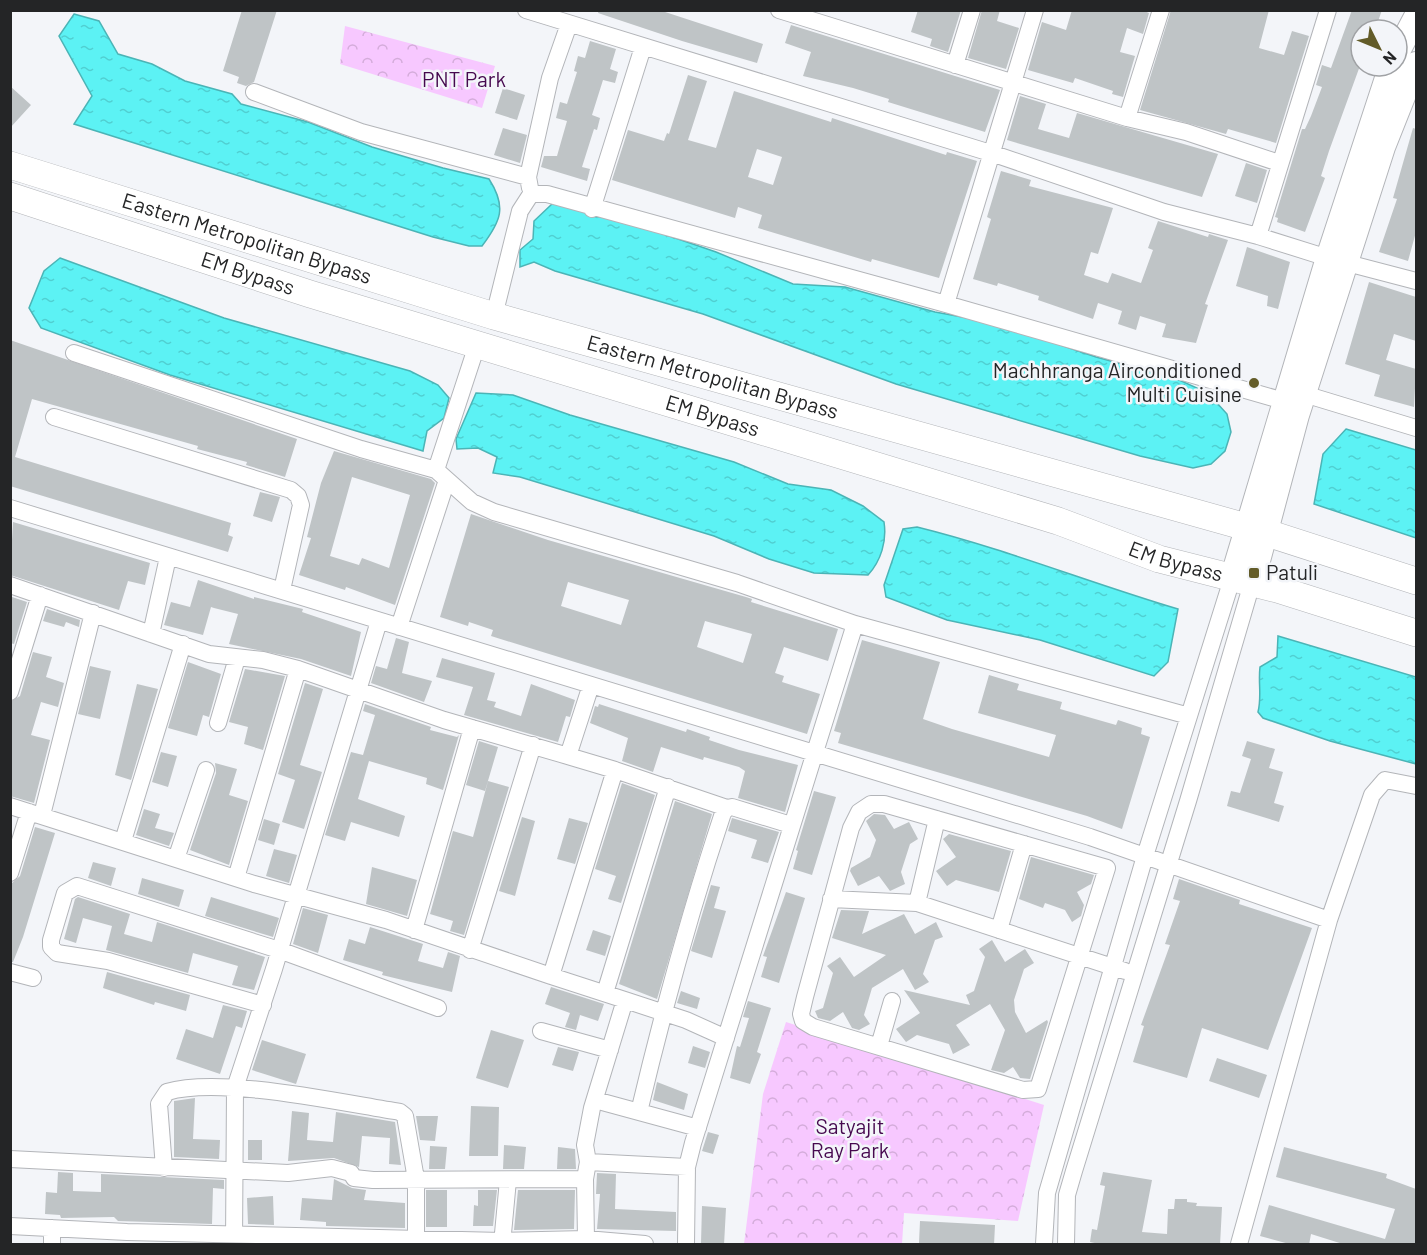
<svg xmlns="http://www.w3.org/2000/svg" width="1427" height="1255" viewBox="0 0 1427 1255" font-family="Barlow,sans-serif">
<style>
.park{fill:url(#park-crowns)}
.water{fill:url(#water-ripples);stroke:#4bb4b6;stroke-width:1.5}
.building{fill:#bfc4c6;fill-rule:evenodd}
.lines{fill:none;stroke-linecap:round;stroke-linejoin:round}
.minor-casing{stroke:#b3b5b9;stroke-width:18}
.secondary-casing{stroke:#b3b5b9;stroke-width:26}
.primary-casing{stroke:#b3b5b9;stroke-width:28}
.minor{stroke:#fff;stroke-width:16}
.secondary{stroke:#fff;stroke-width:24}
.primary{stroke:#fff;stroke-width:27}
.poi-dot{fill:#635c29;stroke:#f3f5f9;stroke-width:2}
.labels{text-anchor:middle;stroke-width:5;stroke-linejoin:round;paint-order:stroke}
.park-label{font-size:21px;fill:#46094f;stroke:#f3f5f9}
.street-label{font-size:21px;fill:#242526;stroke:#f3f5f9}
.poi-label{font-size:21px;fill:#242526;stroke:#f3f5f9;text-anchor:end}
</style>
<defs>
<pattern id="park-crowns" width="20" height="18" patternUnits="userSpaceOnUse" patternTransform="scale(1.5)"><rect width="20" height="18" fill="#f7c8ff"/><path d="M2 6a3 3 0 1 1 6 0M12 15a3 3 0 1 1 6 0" fill="none" stroke="#d4acda"/></pattern>
<pattern id="water-ripples" width="26" height="14" patternUnits="userSpaceOnUse" patternTransform="scale(1.5)"><rect width="26" height="14" fill="#5cf2f4"/><path d="M2 4q2-2 4 0t4 0M15 11q2-2 4 0t4 0" fill="none" stroke="#50cfd1"/></pattern>
</defs>
<rect width="100%" height="100%" fill="#f3f5f9"/>
<!-- park -->
<path class="park" d="M345 26 495 66 482 108 340 64Z
M786 1022 1044 1105 1018 1221 904 1213 902 1244H744L763 1094Z"/>
<!-- water -->
<path class="water" d="M74 14 99 21 118 54 152 64 185 81 232 94 241 104 308 122 372 147 443 168 489 179C507 207 501 221 482 246H469L433 237 74 124 92 96 59 36Z
M553 203 652 230 716 252 793 284 845 287 935 312 995 323 1096 357 1177 379 1208 393 1227 414 1231 432 1225 451 1211 464 1193 468 1140 456 896 384 703 314 555 271 534 262 520 267V250L533 239 534 221Z
M60 258 224 318 410 371 438 385 449 398 444 418 427 431 423 451 170 375 41 328 29 308 44 271Z
M476 393 513 395 570 415 734 462 788 484 831 490 863 506 884 522C887 541 881 561 868 575L814 573 769 559 714 536 520 477 493 473 497 457 478 448 457 449 456 439Z
M1346 429 1416 450V538L1314 504 1323 454Z
M917 527C1006 549 1090 583 1178 609L1168 662 1154 676 1040 640 947 620 886 597 884 585 903 529Z
M1278 636 1416 677V764L1330 741 1263 718 1258 712C1262 696 1258 683 1260 667L1277 657Z"/>
<!-- building -->
<path class="building" d="M242 10H277L254 82 246 86 237 83 239 77 223 71Z
M599 10H659L763 44 757 63 682 41 598 13Z
M918 10H961L948 52 930 46 932 39 911 32Z
M982 10H1000L997 21 1019 28 1006 69 968 58Z
M1072 10H1142L1149 13 1143 34 1127 28 1120 52 1135 56 1123 97 1112 94 1113 91 1075 78 1073 83 1028 70 1042 22 1066 30Z
M1171 10H1269L1259 48 1284 55 1292 31 1309 36 1276 143 1228 129 1226 134 1140 110Z
M1352 10H1382L1375 30H1361V63L1329 151 1321 176 1325 178 1305 232 1277 222 1278 218 1275 217 1302 129H1305L1311 116 1322 87 1316 85 1322 65 1331 68Z
M791 25 1000 90 985 132 888 102 889 99 853 88 803 76 811 52 785 43Z
M590 41 616 49 610 69 618 72 615 83 603 80 592 115 600 118 597 130 594 129 582 167 590 169 587 181 541 167 544 156H557L567 121 556 118 560 102 567 104 577 72 574 71 578 56 585 58Z
M688 75 707 81 688 140 716 148 734 91 831 122 832 118 946 155 947 152 977 161 939 278 872 259 871 262 758 228 762 215 738 207 735 218 612 180 628 130 664 141 667 133 669 134ZM757 149 782 157 773 185 748 177Z
M10 86 31 105 10 128Z
M503 88 525 95 517 120 495 113Z
M1020 96 1046 104 1038 129 1069 138 1077 113 1218 154 1202 197 1007 140Z
M503 128 527 135 520 163 494 155Z
M1413 128 1416 129V232L1408 261 1379 252 1397 199 1393 198Z
M1246 163 1267 170 1257 203 1235 196Z
M1001 171 1031 180 1029 186 1113 208 1098 254 1091 252 1084 275 1108 283 1112 273 1141 283 1153 250 1148 248 1158 221 1208 237 1209 234 1228 240 1205 304 1208 305 1196 343 1162 337 1166 324 1140 316 1136 330 1118 324 1122 311 1098 303 1093 319 1038 300 1039 296 998 283 997 286 973 279 991 219 987 217Z
M1247 247 1290 262 1278 309 1267 306 1268 296 1236 286Z
M1369 282 1416 297V341L1394 334 1386 360 1416 369 1414 407 1374 396 1380 375 1345 364Z
M10 340 297 439 285 477 246 465 247 462 197 449 198 446 32 399 15 457 231 523 228 535 233 537 228 552 10 486Z
M334 451 431 479 435 483 395 605 346 587 345 590 299 575 311 538 307 537 321 483ZM352 477 410 495 389 568 362 558 359 565 330 556Z
M260 492 280 497 272 522 253 516Z
M471 514 548 540 746 597 752 599 751 602 838 629 828 661 784 647 775 673 784 676 782 682 820 694 807 734 491 636 493 630 469 622 468 626 440 617ZM568 582 629 600 621 625 561 606ZM705 621 752 634 743 663 697 647Z
M13 522 150 563 145 585 128 581 119 610 10 575Z
M198 580 254 599V597L303 609 302 612 361 632 351 676 301 659 229 644 238 614 214 608 211 607 203 635 164 625 171 602 190 607Z
M12 597 27 602 14 644 10 643Z
M47 609 80 620 79 627 66 622 64 627 43 621Z
M396 638 409 642 402 673 432 681 424 702 371 683 376 666 387 669Z
M862 640 940 662 923 719 952 729 1049 757 1056 735 978 713 989 675 1019 684 1017 690 1062 702 1060 709 1116 725 1118 720 1142 728 1141 734 1150 737 1122 829 1087 816 838 743 841 733 834 731Z
M33 652 52 657 46 677 64 683 58 707 41 702 31 735 50 740 34 803 10 796V702L20 696Z
M442 658 495 673 487 700 496 702 494 707 521 716 531 684 575 700 570 717 566 716 558 742 464 715 473 687 436 677Z
M188 662 221 674 209 717 203 715 197 736 168 728Z
M90 666 111 671 100 719 78 714Z
M245 669 285 676 263 750 244 744 248 727 229 722Z
M305 683 323 689 300 765 322 772 304 829 282 822 295 780 278 774Z
M137 684 158 689 131 780 115 775Z
M365 704 431 727 430 730 457 737 459 735 443 790 426 784 427 778 369 761 358 799 405 816 399 837 351 822 345 841 325 835 351 752 363 755 375 715 363 711Z
M599 704 686 732 687 729 710 737 709 740 739 750 798 765 785 812 738 798 745 771 739 767 704 757 703 760 661 747 653 772 622 761 628 738 590 723 595 706 598 707Z
M479 741 498 747 485 791 466 785Z
M1247 741 1275 749 1269 768 1283 772 1274 803 1284 806 1279 822 1227 806 1231 791 1240 793 1251 759 1242 756Z
M161 752 177 756 168 787 152 782Z
M215 763 237 769 229 795 248 801 229 865 190 850 216 773Z
M488 781 509 787 464 935 450 931 453 921 430 914 453 831 473 837Z
M622 783 655 795 621 903 608 899 616 876 595 869Z
M814 791 836 797 812 875 793 869 798 851 796 850Z
M675 801 712 814 657 999 619 984Z
M144 809 160 814 155 828 174 833 169 846 136 835Z
M874 814 885 815 894 829 909 822 918 839 910 844 901 872 905 884 890 891 879 876 858 886 850 871 851 868 870 857 876 840 866 821Z
M522 817 535 821 515 896 499 891Z
M569 818 588 823 575 864 557 859Z
M732 818 779 832 768 863 751 858 757 840 728 831Z
M264 819 280 824 274 845 258 840Z
M35 827 55 833 23 937 13 962H10V889L12 883 20 876Z
M949 834 1011 851 999 892 956 880 947 886 936 871 956 857 943 839Z
M274 849 297 855 289 883 266 876Z
M1031 857 1094 875 1091 884 1077 892 1084 905 1081 916 1072 922 1065 910 1045 903 1043 908 1019 899Z
M93 862 116 868 111 886 88 878Z
M372 867 417 880 407 916 366 904Z
M142 878 184 890 179 907 138 894Z
M1179 879 1240 900 1239 904 1312 928 1268 1050 1202 1028 1187 1078 1133 1062 1144 1026 1141 1025 1170 945 1165 944 1180 901 1173 899Z
M711 885 720 887 714 908 726 911 712 958 691 951Z
M786 892 805 898 779 983 761 977 767 957 763 956Z
M78 897 130 914 124 934 152 942 157 922 265 957 254 990 232 985 238 966 193 953 188 973 106 950 112 926 83 918 76 943 64 939 75 899Z
M211 897 279 918 273 937 205 916Z
M303 908 328 915 318 953 293 944Z
M841 910 869 911 862 934 904 914 915 934 936 922 943 937 935 940 923 974 929 982 915 990 903 969 872 988 864 1015 870 1024 859 1030 852 1028 843 1012 830 1021 818 1018 815 1011 823 1008 833 973 827 966 840 957 854 977 886 955 832 938Z
M370 927 423 944 418 961 443 968 448 952 460 956 452 992 382 975 383 972 343 960 349 939 365 944Z
M593 930 611 936 605 956 586 950Z
M992 940 1005 962 1025 949 1034 963 1024 969 1014 1000 1015 1012 1026 1033 1047 1020 1048 1022 1030 1079 1020 1078 1013 1067 1004 1073 991 1070 1005 1030 990 1004 956 1025 970 1045 953 1054 949 1044 917 1035 906 1042 896 1029 920 1013 904 990 970 1005 966 995 974 991 985 957 979 949Z
M107 972 190 995 186 1011 155 1002 154 1005 103 988Z
M551 987 604 1004 598 1021 580 1015 576 1030 565 1027 570 1013 545 1004Z
M681 991 700 998 697 1009 677 1003Z
M748 1001 771 1008 757 1052 761 1054 750 1084 730 1078 737 1046 740 1047 749 1018 743 1017Z
M223 1005 247 1011 242 1028 236 1026 220 1074 176 1059 186 1029 213 1038Z
M491 1030 524 1040 508 1088 476 1078Z
M262 1040 306 1054 296 1084 252 1070Z
M693 1046 710 1052 705 1068 688 1063Z
M558 1047 579 1052 573 1071 552 1065Z
M1217 1058 1267 1075 1259 1098 1209 1081Z
M657 1082 688 1094 684 1110 653 1100Z
M195 1098 193 1139 220 1140 219 1159 174 1157V1101Z
M471 1106 499 1107 498 1156H469Z
M292 1111 309 1113 307 1140 333 1142 336 1112 395 1122 401 1165 389 1164 390 1138 362 1136 359 1167 334 1158 288 1161Z
M416 1116H438L435 1141 420 1140Z
M708 1132 719 1135 713 1154 702 1151Z
M248 1140H262V1160H248Z
M504 1145 526 1147 524 1169H503Z
M430 1146 447 1147 445 1169H429Z
M558 1147 575 1149 576 1169H557Z
M1284 1147 1387 1174 1386 1178 1416 1189V1245H1346L1311 1234 1309 1245H1293L1260 1236 1269 1205 1385 1239 1395 1209 1276 1177Z
M58 1172 73 1173V1191L101 1192V1174L224 1180V1189L213 1188 212 1224 118 1221 114 1217 61 1218 60 1215 45 1214 46 1192 57 1193Z
M1103 1172 1152 1180 1142 1232 1167 1234 1168 1209H1174L1175 1199H1187V1202L1197 1203 1196 1206 1222 1207 1220 1245H1104L1090 1242 1092 1229 1097 1230 1105 1186 1100 1185Z
M597 1173 616 1174 615 1209 676 1212V1231L597 1229 600 1194H596Z
M334 1179 352 1188 366 1190 364 1200 405 1203V1228L326 1226V1222L300 1220 302 1198 332 1200Z
M426 1190H447V1227H426Z
M478 1190H497L493 1226H473L474 1205 478 1206Z
M518 1190H575L574 1229 514 1230Z
M273 1196 274 1225 248 1224 247 1198Z
M702 1206 726 1208 724 1245 701 1243Z
M920 1221 995 1225 994 1245 919 1243Z"/>
<g class="lines">
<!-- minor casing -->
<g class="minor-casing">
<path id="minor" d="M526 10 997 155 1164 212 1258 236 1328 258 1416 281
M779 10 1127 118 1186 132 1279 163
M955 65 972 10
M254 92 361 132 528 177
M1127 118 1161 10
M530 188 528 177 550 78 569 24
M592 209 643 47
M1258 236 1328 10
M946 304 1035 10
M494 316 520 211 531 194H547L946 304 1284 401
M74 353 361 449 436 470 477 345
M1304 394 1416 428
M54 417 291 490 298 496 301 505 282 590
M436 470 472 502 494 512 737 583 855 624 1189 716
M10 508 1090 837 1329 920
M10 585 209 654 263 660 298 669 444 720 568 756
M399 627 447 480
M151 634 168 557
M10 692 40 595
M218 723 237 658
M615 770 727 808
M871 804H884L1107 868 1038 1089 1023 1090 813 1027 803 1021 801 1014 805 997 851 828 859 812Z
M10 806 254 884 386 920 551 976
M42 815 93 613
M123 841 183 644
M176 859 206 770
M10 873 29 812
M236 878 298 669
M831 899 917 903 1125 971
M917 903 937 819
M414 930 472 728
M999 930 1024 844
M470 950 533 745
M10 972 33 978
M605 993 668 787
M625 1000 686 1020 726 1038
M263 1005 108 961 57 953 51 947V940L65 893 77 886 279 950 438 1008
M541 1031 610 1050
M879 1046 892 1001
M595 1100 698 1128
M639 1112C663 1011 690 912 723 813L727 808 732 807 791 825
M10 1159 288 1173 332 1168 351 1173 354 1178 373 1180 585 1179
M588 1162 687 1167
M164 1168 159 1104 167 1092C221 1076 342 1103 400 1112L405 1116 416 1179V1244
M10 1226 127 1232 338 1237 502 1241 586 1239 645 1244
M586 1239 585 1179 588 1162 585 1145 592 1108 625 1000 551 976 615 770 568 756 591 685
M52 1244V1228
M234 1244 235 1088 274 969 379 621
M502 1244 508 1180
M686 1244 687 1167 693 1143 855 624
M1044 1244 1047 1193 1145 856 1232 579
M1066 1244 1067 1195 1074 1171 1188 801 1252 583
M1239 1244 1329 920 1372 795 1385 780 1416 786"/>
</g>
<!-- secondary casing -->
<g class="secondary-casing">
<path id="secondary" d="M1397 53 1416 17
M1232 579 1328 258 1391 66
M1252 583 1297 415 1383 147 1416 64"/>
</g>
<!-- primary casing -->
<g class="primary-casing">
<g id="primary">
<path id="s1" d="M10 165 494 316 1264 532 1416 581"/>
<path id="s2" d="M10 196 310 294 1058 521 1159 559 1277 589 1416 633"/>
</g>
</g>
<!-- minor -->
<use href="#minor" class="minor"/>
<!-- secondary -->
<use href="#secondary" class="secondary"/>
<!-- primary -->
<use href="#primary" class="primary"/>
</g>
<!-- markers -->
<g class="poi-dot">
<circle cx="1254" cy="383" r="6"/>
<rect x="1248" y="567" width="12" height="12" rx="3"/>
</g>
<g class="labels">
<!-- park labels -->
<g class="park-label">
<text x="464" y="87">PNT Park</text>
<text x="850" y="1134">Satyajit<tspan x="850" dy="24">Ray Park</tspan></text>
</g>
<!-- street labels -->
<g class="street-label">
<text dy="7" stroke="none"><textPath href="#s1" startOffset="248">Eastern Metropolitan Bypass</textPath></text>
<text dy="7" stroke="none"><textPath href="#s2" startOffset="250">EM Bypass</textPath></text>
<text dy="7" stroke="none"><textPath href="#s1" startOffset="734">Eastern Metropolitan Bypass</textPath></text>
<text dy="7" stroke="none"><textPath href="#s2" startOffset="736">EM Bypass</textPath></text>
<text dy="7" stroke="none"><textPath href="#s2" startOffset="1222">EM Bypass</textPath></text>
</g>
<!-- poi labels -->
<g class="poi-label">
<text x="1242" y="378">Machhranga Airconditioned<tspan x="1242" dy="24">Multi Cuisine</tspan></text>
<text x="1266" y="580" text-anchor="start">Patuli</text>
</g>
</g>
<!-- border -->
<rect width="1427" height="1255" fill="none" stroke="#242526" stroke-width="24"/>
<!-- north arrow -->
<g transform="translate(1379 48) rotate(133)"><circle r="28" fill="#f3f5f9" stroke="#a0a2a5" stroke-width="1.5"/>
<path d="M0-4.5L10 22L0 15L-10 22Z" fill="#635c29"/>
<text y="-9" font-size="16" font-weight="bold" text-anchor="middle" fill="#242526">N</text>
</g>
</svg>
